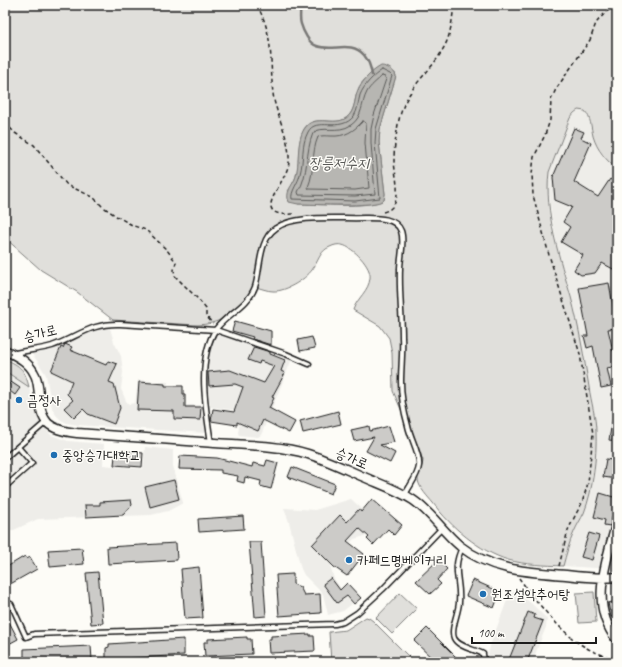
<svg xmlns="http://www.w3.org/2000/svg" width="622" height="667" viewBox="0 0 622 667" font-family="Caveat,'Poor Story',sans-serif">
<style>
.built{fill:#eeede9}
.green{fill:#e0dfdb;stroke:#7e7e7c;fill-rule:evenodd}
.water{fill:#b7b6b2;stroke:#797876}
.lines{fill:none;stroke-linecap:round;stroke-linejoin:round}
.shore{stroke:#5a5a58;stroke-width:1}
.stream{stroke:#797876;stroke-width:2.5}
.building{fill:#cccbc8;stroke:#1c1c1c}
.service-casing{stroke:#1c1c1c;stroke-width:7}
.minor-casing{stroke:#1c1c1c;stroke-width:11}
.path{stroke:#1c1c1c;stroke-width:1.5;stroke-dasharray:4 3;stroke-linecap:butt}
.service{stroke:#fdfcf7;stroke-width:4}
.minor{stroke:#fdfcf7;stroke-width:8}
.poi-dot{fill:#1f6fb2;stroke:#fdfcf7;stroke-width:1.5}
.labels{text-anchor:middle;stroke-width:3;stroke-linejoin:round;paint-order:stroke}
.street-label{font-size:14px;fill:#1c1c1c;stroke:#fdfcf7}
.poi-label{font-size:14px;fill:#1c1c1c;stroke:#fdfcf7;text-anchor:start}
.water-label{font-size:15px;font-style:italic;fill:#5a5a58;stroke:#fdfcf7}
</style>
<rect width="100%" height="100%" fill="#fdfcf7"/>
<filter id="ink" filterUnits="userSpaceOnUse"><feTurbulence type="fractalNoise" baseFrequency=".025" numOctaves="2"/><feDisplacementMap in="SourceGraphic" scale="8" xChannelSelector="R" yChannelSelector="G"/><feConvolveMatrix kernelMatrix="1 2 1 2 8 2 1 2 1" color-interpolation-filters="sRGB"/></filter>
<g filter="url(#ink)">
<!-- built -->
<path class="built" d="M578 110 586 111 588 115 595 143 600 153 617 169V569H610L563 566 571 538 584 513 588 501 591 485 596 440 595 418 589 388 572 302 558 253 552 219 548 188 549 172 570 118Z
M101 328H110L114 342 121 356 123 372 121 389 126 401 129 404 135 403 138 380 168 382 167 403 168 405H203L206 433 78 425 67 423 61 420 56 415 52 408 46 375 38 362 31 353 44 351 53 349 86 333Z
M219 334 292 359 261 435 258 437 239 435 238 433 241 415 239 411 210 407 207 382 208 361 209 354 214 338 217 335Z
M5 371 29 387 40 422 51 435 68 441 104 444 103 465 143 469 145 447 173 450V466L183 503 168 511 151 515 38 519 5 534Z
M351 499 379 524 369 535 354 539 331 564V568L334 579 352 604 343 611 328 615 323 594 304 575 301 569 289 522 284 508 315 510Z
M515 591 532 604 547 619 546 627 532 662H486L491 643 509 595Z"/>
<!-- green -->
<path class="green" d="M5 5H617V169C606 160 597 150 593 136 591 127 591 118 585 111L578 110 574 113 570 118 549 172C544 211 560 260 571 297 579 327 584 357 589 387 591 402 596 417 596 432 597 456 593 490 584 513 581 519 577 525 574 532 569 543 566 555 563 566 545 565 526 565 508 560 479 551 451 527 433 503 428 497 419 488 418 480 416 473 423 467 423 460L393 391 392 353 389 338 380 326 353 310C357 298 369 291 370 278 372 267 353 247 342 245 338 244 334 245 330 247 321 250 319 259 314 267 308 278 286 292 273 291 267 291 261 288 255 287 250 290 249 294 245 299 231 316 219 324 197 325L113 320 77 292 41 270 5 238ZM378 68 395 73 396 76 380 129 379 142 385 194 384 200C366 209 319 204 298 204L288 191C292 185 296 179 297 171 300 157 297 142 304 129 313 113 334 127 346 118 356 111 354 97 359 87 363 79 372 74 378 68Z
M5 359C21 366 25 370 29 387L5 371Z
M594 592 596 622 579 623 576 593Z
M400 593 417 609 392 634 376 618Z
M366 617 369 618 373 621 414 662H331L329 632 346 630Z"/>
<!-- water -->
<path class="water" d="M381 66C387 66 394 70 396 76L380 129 379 142 385 194 384 200C375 208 313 204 298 204L289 202C285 193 291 187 295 179 301 164 294 135 309 124 322 115 340 129 351 113 354 108 355 101 356 96 359 84 370 72 381 66Z"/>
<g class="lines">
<!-- shore -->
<path class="shore" d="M382 70 390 74 392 76 376 129 375 143 380 198 355 201 292 199C290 192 299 182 300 174 304 160 301 145 308 132 316 116 340 134 354 116 358 110 358 102 360 95 364 85 373 76 382 70Z
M382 76 385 77 386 79 374 115 371 129V143L375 194 355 196 299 195 298 192C309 174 305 153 313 133 321 125 338 134 351 125 363 117 361 103 367 92 370 86 377 81 382 76Z
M363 121 366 123 365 143 369 188 355 190 309 189 308 187C315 171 311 153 318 137 322 135 326 136 331 136 345 137 354 131 363 121Z"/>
<!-- stream -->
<path class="stream" d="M300 5C301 11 299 18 301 24 303 31 309 44 317 46 333 52 351 40 364 55 369 61 371 68 372 75"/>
</g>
<!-- building -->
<path class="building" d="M574 128 584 132 581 138 591 143 574 182 598 197 610 179 617 183V266L615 270 602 263 595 273 581 275 574 270 583 255 561 242 570 227 563 222 572 207 555 200 553 177Z
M609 283 614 311 617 310V328L608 329 613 351 617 350V366L607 368 611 386 601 388 593 346 587 348 584 336H588L579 288Z
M235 321 271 331V345L252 339 253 337 232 331Z
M312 337 315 348 300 351 298 340Z
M65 344 72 347 70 350 106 365 108 361 117 364 109 382 114 384 120 408 114 424 88 414 83 409 74 418 64 408 73 400 67 394 72 381 51 371 61 347 63 348Z
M254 347 270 352V354L285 360 281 371 285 373 272 397 274 398 269 408 295 422 289 433 263 420 258 431 237 422V425L211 421 213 409 234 412 243 387 235 384 209 386 208 372 230 370 264 383 274 366 260 361 259 364 248 360Z
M11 382 20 388 15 395 6 388Z
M139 382 165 384V386H183V394H185V407H201L200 420 174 419V411L137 410Z
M338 411 341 424 303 433 300 421Z
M613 416H617V441L609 440Z
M369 426 370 431 389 426 394 442 380 445 395 453 390 463 366 451 374 437 354 441 351 430Z
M126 451 143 453 142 467 114 465 115 456 126 457Z
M180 456 217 458 252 467 253 463 265 466 267 460 278 463 271 489 260 486 261 481 245 477 244 483 237 481 238 476 221 473V470L179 469Z
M606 459 617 461V479L603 477Z
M292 467 335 484 331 494 288 477Z
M174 480 179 499 150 507 145 487Z
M600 493 617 498 610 526 604 525 605 520 594 517Z
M372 499 402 525 394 535 388 529 373 545 367 539 369 537 359 528 347 541 364 554 347 576 334 567 312 545 340 515 347 522 359 509 361 512Z
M131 500 132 505 123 515 86 517 85 505H100V502Z
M243 516 244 529 199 532 198 519Z
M589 533 599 536 592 560 581 557Z
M249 542H261L266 616 255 617Z
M176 543 177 560 108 564 107 547Z
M82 548 84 564 50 567 48 550Z
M25 556 27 559 30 557 37 569 5 587V568Z
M438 560 447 569 437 580 441 584 430 594 416 581Z
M199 567 203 618 185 619 181 569Z
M98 572 103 623 91 624 86 573Z
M293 574V584L300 587 304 595 320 594 321 613 279 616 276 575Z
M331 578 340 590 347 583 361 598 354 604 347 596 337 603 323 584Z
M473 580 500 592 494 608 466 596Z
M617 601V616L611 617 608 603Z
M528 612 535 615 534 618 543 621 527 662H508Z
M5 614 18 639 5 646Z
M427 628 461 662H436L414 641Z
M310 634V636H314L315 651 269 653 268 639H271V636Z
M247 637V639H251L252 654 205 656 204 642H208V639Z
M184 639V655L106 660V648L109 647V644Z
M91 646 92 660 24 662V649Z"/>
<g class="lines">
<!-- service casing -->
<g class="service-casing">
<path id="service" d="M12 354C25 350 39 350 52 346 78 337 90 323 120 324L216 330 286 354 309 364
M211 443C206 410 196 359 216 329 227 314 248 306 255 287 261 269 258 240 276 228 295 214 340 219 364 218 376 218 396 217 401 231 405 242 400 258 400 269 399 292 402 314 402 337 403 352 401 367 401 382 401 397 404 412 408 426 410 437 421 456 419 466 418 476 409 486 405 495
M5 458 46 422
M5 487 32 463 18 447
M462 548C451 570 461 580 459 602 459 612 450 629 454 638 458 647 474 649 483 654L484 662
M5 602 11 604 26 637 34 634 335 624 343 622 357 613 383 589 442 528"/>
</g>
<!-- minor casing -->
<g class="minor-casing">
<path id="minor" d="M5 350C16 356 28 361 34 373 38 379 38 387 39 394 40 423 49 430 77 433 123 436 169 440 215 443 245 445 278 445 308 454 327 460 345 469 364 477 380 484 398 490 413 500 431 512 443 532 460 546 492 571 527 572 566 575 583 577 600 579 617 577
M617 521C607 561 588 604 617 640"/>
</g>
<!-- path -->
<path class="path" d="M257 5C261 13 265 21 267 30 273 53 270 77 274 100 279 121 290 140 289 162 288 176 269 197 271 207 273 216 288 214 295 214
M5 123 15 133 34 145 67 185 93 197 102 206 116 216 134 226 146 230 167 250 176 262 174 270 175 276 199 300 206 309V316L213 324
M383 212C405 207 395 178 394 161 394 151 395 141 397 131 399 114 405 99 415 86 424 74 436 63 443 49 451 36 452 20 454 5
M559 566 568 530 577 512 582 503 588 483 593 434 580 354 549 255 533 195 532 174 534 157 545 135 550 120 551 100 556 89 590 40 596 23 605 13 616 5
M519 578C534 599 563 635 585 647 595 653 606 656 617 660"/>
<!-- service -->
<use href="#service" class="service"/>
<!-- minor -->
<use href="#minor" class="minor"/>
</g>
</g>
<!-- markers -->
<g class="poi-dot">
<circle cx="19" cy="400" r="4"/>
<circle cx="54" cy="455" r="4"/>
<circle cx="349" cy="560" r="4"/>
<circle cx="483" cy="594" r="4"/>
</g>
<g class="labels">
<!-- street labels -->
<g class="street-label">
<text transform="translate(40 333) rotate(-14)" y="5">승가로</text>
<text transform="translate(352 458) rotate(23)" y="5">승가로</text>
</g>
<!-- poi labels -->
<g class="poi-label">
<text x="27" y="405">금정사</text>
<text x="62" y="460">중앙승가대학교</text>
<text x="357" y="565">카페드명베이커리</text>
<text x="491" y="599">원조설악추어탕</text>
</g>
<!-- water labels -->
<g class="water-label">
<text x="339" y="168">장릉저수지</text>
</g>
</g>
<!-- margin -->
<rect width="622" height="667" fill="none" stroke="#fdfcf7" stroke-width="20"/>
<rect x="10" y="10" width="602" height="647" fill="none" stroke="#1c1c1c" stroke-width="1.5" filter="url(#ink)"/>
<!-- scale -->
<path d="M472 637v6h124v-6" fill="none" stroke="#1c1c1c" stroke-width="2"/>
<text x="478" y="637" font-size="12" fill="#1c1c1c" stroke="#fdfcf7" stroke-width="3" paint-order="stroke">100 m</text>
</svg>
